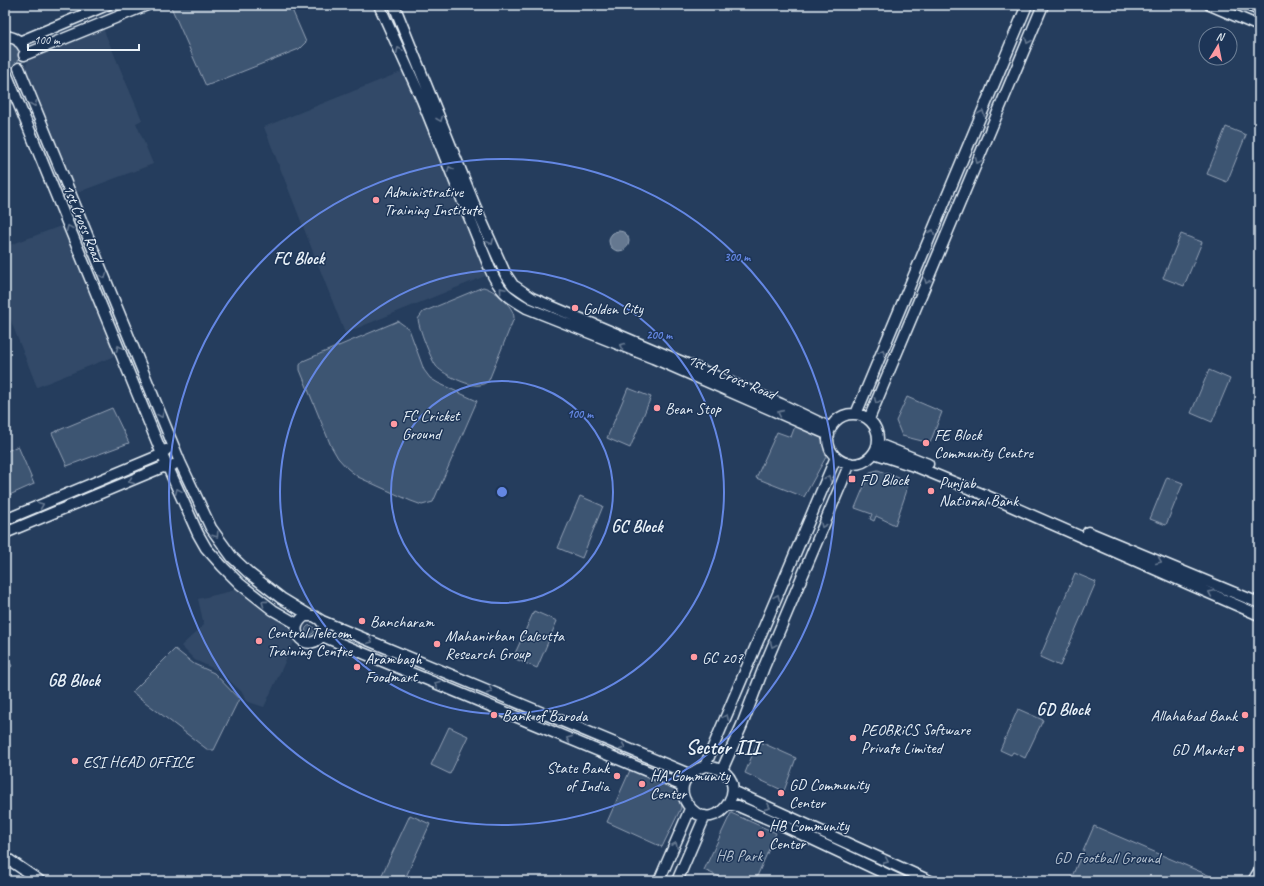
<svg xmlns="http://www.w3.org/2000/svg" width="1264" height="886" viewBox="0 0 1264 886" font-family="Caveat,sans-serif">
<style>
.built{fill:#334a68}
.green{fill:#3e5472;stroke:#93a2b5}
.water{fill:#657890;stroke:#99a8ba}
.lines{fill:none;stroke-linecap:round;stroke-linejoin:round}
.secondary-casing{stroke:#e8f1f8;stroke-width:13}
.secondary{stroke:#1d3557;stroke-width:10}
.oneway{stroke:#64778f}
.ring{fill:none;stroke:#6487e3;stroke-width:2}
.poi-dot{fill:#ff9aa2;stroke:#1d3557;stroke-width:1.5}
.labels{text-anchor:middle;stroke-width:3;stroke-linejoin:round;paint-order:stroke}
.poi-label{font-size:16px;fill:#e8f1f8;stroke:#1d3557;text-anchor:start}
.street-label{font-size:16px;fill:#e8f1f8;stroke:#1d3557}
.park-label{font-size:16px;fill:#b5c2d0;stroke:#1d3557}
.neighbourhood-label{font-size:17px;font-weight:bold;fill:#e8f1f8;stroke:#1d3557}
.district-label{font-size:20px;font-weight:bold;fill:#e8f1f8;stroke:#1d3557}
.centre{fill:#6487e3;stroke:#1d3557;stroke-width:2}
.ring-label{font-size:12px;text-anchor:middle;font-weight:bold;fill:#6487e3;stroke:#1d3557;stroke-width:3;stroke-linejoin:round;paint-order:stroke}
</style>
<rect width="100%" height="100%" fill="#253d5d"/>
<filter id="ink" filterUnits="userSpaceOnUse"><feTurbulence type="fractalNoise" baseFrequency=".025" numOctaves="2"/><feDisplacementMap in="SourceGraphic" scale="8" xChannelSelector="R" yChannelSelector="G"/><feConvolveMatrix kernelMatrix="1 2 1 2 8 2 1 2 1" color-interpolation-filters="sRGB"/></filter>
<g filter="url(#ink)">
<!-- built -->
<path class="built" d="M102 26 142 120 136 123 153 164 76 193 25 69 29 57Z
M406 70 490 274 345 333 264 127Z
M66 224 117 355 37 387 5 306V247Z
M240 589 293 625 296 638 264 707 246 701 243 693 219 671 195 660 181 646 204 625 198 599Z"/>
<!-- green -->
<path class="green" d="M176 5H290L306 42 299 49 206 86 171 7Z
M5 40H8L17 45C23 56 18 68 5 69Z
M1226 127 1246 135 1227 182 1207 174Z
M1181 234 1202 242 1184 286 1163 278Z
M483 287C494 289 514 306 514 318L489 380C485 384 480 386 475 385 466 385 441 373 436 366 430 357 419 329 418 319L423 312Z
M398 321 409 329 424 370 430 378 438 383 477 401 433 502 422 505 411 501 358 477 347 468 338 458 331 446 300 370V365L303 361Z
M1209 370 1230 379 1212 422 1191 413Z
M628 388 651 397 630 448 607 438Z
M907 397 942 412 930 443 902 436 896 421Z
M112 408 129 443 67 466 52 433Z
M795 426 822 437 826 457 804 497 756 478 777 432 791 437Z
M18 446 34 484 5 497V452Z
M878 470 904 480 907 487 906 493 895 525 876 516 874 521 870 519 872 514 855 508 870 472Z
M1167 477 1183 483 1166 525 1150 519Z
M580 496 603 506 582 558 558 548Z
M1075 573 1096 582 1060 666 1040 657Z
M534 611 557 621 537 668 513 658Z
M305.5 630a4.5 4.5 0 1 1 9 0a4.5 4.5 0 1 1-9 0Z
M175 649 194 664 214 673 239 699 214 750H208L132 692Z
M5 654 12 666 5 672Z
M1018 709 1043 720 1025 758 1013 752 1011 755 1000 750Z
M449 727 468 736 450 774 431 765Z
M758 741 796 758 784 791 745 773Z
M631 768 678 788 681 808 662 847 607 822Z
M731 813 776 833 755 881H729L704 870Z
M410 815 430 824 404 881H379Z
M1094 826 1222 881H1070Z"/>
<!-- water -->
<path class="water" d="M609 241a10 10 0 1 1 20 0a10 10 0 1 1-20 0Z"/>
<g class="lines">
<!-- secondary casing -->
<g class="secondary-casing">
<path id="secondary" d="M379 5 422 100 490 269C499 290 507 297 527 308L653 358 829 435
M394 5 475 206 505 273 513 285 532 298 781 404 831 428
M1210 5 1259 26
M1247 5 1259 10
M5 36C12 37 20 39 23 47
M19 42 107 5
M24 55 147 5
M19 68 180 462 211 528 232 557 250 574 281 598 309 615
M6 73 162 454 198 534 206 548 222 566 240 584 273 610 297 624
M856 414 1027 5
M828 439a25 25 0 1 1 50 0a25 25 0 1 1-50 0Z
M869 419 1043 5
M878 444 928 464
M874 453 917 467 1004 503 1259 615
M5 520 158 456 166 450
M1088 532 1259 603
M5 533 163 467 168 468 173 465
M321 621 324 625 323 634C309 656 283 631 305 616H314L322 621 689 774
M322 636 683 786
M705 766 836 457
M705 766C763 772 716 844 688 805 675 787 687 772 705 766Z
M722 770 742 725 764 667 850 463
M733 791 930 881
M728 804 738 806 782 825 901 881
M5 857 40 881
M5 871 20 881
M659 881 690 809
M677 881 705 816
M1253 881 1259 871"/>
</g>
<!-- secondary -->
<use href="#secondary" class="secondary"/>
</g>
<!-- one-way arrows -->
<defs><path id="oneway-chevron" d="M-2-3.5L2.5 0L-2 3.5" fill="none" stroke-width="1.6" stroke-linecap="round" stroke-linejoin="round"/></defs>
<g class="oneway">
<use href="#oneway-chevron" transform="translate(1028 41) rotate(113)"/>
<use href="#oneway-chevron" transform="translate(399 50) rotate(-114)"/>
<use href="#oneway-chevron" transform="translate(34 104) rotate(68)"/>
<use href="#oneway-chevron" transform="translate(982 113) rotate(-67)"/>
<use href="#oneway-chevron" transform="translate(440 119) rotate(68)"/>
<use href="#oneway-chevron" transform="translate(978 161) rotate(113)"/>
<use href="#oneway-chevron" transform="translate(450 169) rotate(-112)"/>
<use href="#oneway-chevron" transform="translate(69 228) rotate(-112)"/>
<use href="#oneway-chevron" transform="translate(932 232) rotate(-67)"/>
<use href="#oneway-chevron" transform="translate(491 242) rotate(66)"/>
<use href="#oneway-chevron" transform="translate(104 276) rotate(68)"/>
<use href="#oneway-chevron" transform="translate(927 281) rotate(113)"/>
<use href="#oneway-chevron" transform="translate(502 290) rotate(-131)"/>
<use href="#oneway-chevron" transform="translate(622 346) rotate(-158)"/>
<use href="#oneway-chevron" transform="translate(119 348) rotate(-112)"/>
<use href="#oneway-chevron" transform="translate(882 352) rotate(-67)"/>
<use href="#oneway-chevron" transform="translate(877 401) rotate(113)"/>
<use href="#oneway-chevron" transform="translate(780 413) rotate(-156)"/>
<use href="#oneway-chevron" transform="translate(161 415) rotate(68)"/>
<use href="#oneway-chevron" transform="translate(828 478) rotate(-68)"/>
<use href="#oneway-chevron" transform="translate(131 481) rotate(157)"/>
<use href="#oneway-chevron" transform="translate(178 491) rotate(-114)"/>
<use href="#oneway-chevron" transform="translate(41 505) rotate(-23)"/>
<use href="#oneway-chevron" transform="translate(823 525) rotate(113)"/>
<use href="#oneway-chevron" transform="translate(216 535) rotate(56)"/>
<use href="#oneway-chevron" transform="translate(1159 561) rotate(23)"/>
<use href="#oneway-chevron" transform="translate(1211 593) rotate(-156)"/>
<use href="#oneway-chevron" transform="translate(777 597) rotate(-67)"/>
<use href="#oneway-chevron" transform="translate(264 603) rotate(-144)"/>
<use href="#oneway-chevron" transform="translate(370 641) rotate(23)"/>
<use href="#oneway-chevron" transform="translate(773 645) rotate(113)"/>
<use href="#oneway-chevron" transform="translate(437 684) rotate(-157)"/>
<use href="#oneway-chevron" transform="translate(490 691) rotate(23)"/>
<use href="#oneway-chevron" transform="translate(726 717) rotate(-67)"/>
<use href="#oneway-chevron" transform="translate(569 739) rotate(-157)"/>
<use href="#oneway-chevron" transform="translate(623 747) rotate(23)"/>
<use href="#oneway-chevron" transform="translate(768 807) rotate(24)"/>
<use href="#oneway-chevron" transform="translate(675 845) rotate(-66)"/>
<use href="#oneway-chevron" transform="translate(886 861) rotate(24)"/>
</g>
</g>
<!-- distance rings -->
<g class="ring">
<circle cx="502" cy="492" r="111"/>
<circle cx="502" cy="492" r="222"/>
<circle cx="502" cy="492" r="333"/>
</g>
<!-- markers -->
<g class="poi-dot">
<circle cx="376" cy="200" r="4"/>
<circle cx="575" cy="308" r="4"/>
<circle cx="657" cy="408" r="4"/>
<circle cx="394" cy="424" r="4"/>
<circle cx="926" cy="443" r="4"/>
<rect x="848" y="475" width="8" height="8" rx="2"/>
<circle cx="931" cy="491" r="4"/>
<circle cx="362" cy="621" r="4"/>
<circle cx="259" cy="641" r="4"/>
<circle cx="437" cy="644" r="4"/>
<circle cx="694" cy="657" r="4"/>
<circle cx="357" cy="667" r="4"/>
<circle cx="494" cy="715" r="4"/>
<circle cx="1245" cy="715" r="4"/>
<circle cx="853" cy="738" r="4"/>
<circle cx="1241" cy="749" r="4"/>
<circle cx="75" cy="761" r="4"/>
<circle cx="617" cy="776" r="4"/>
<circle cx="642" cy="784" r="4"/>
<circle cx="781" cy="793" r="4"/>
<circle cx="761" cy="834" r="4"/>
</g>
<g class="labels">
<!-- poi labels -->
<g class="poi-label">
<text x="384" y="197">Administrative<tspan x="384" dy="18">Training Institute</tspan></text>
<text x="583" y="314">Golden City</text>
<text x="665" y="414">Bean Stop</text>
<text x="402" y="421">FC Cricket<tspan x="402" dy="18">Ground</tspan></text>
<text x="934" y="440">FE Block<tspan x="934" dy="18">Community Centre</tspan></text>
<text x="860" y="485">FD Block</text>
<text x="939" y="488">Punjab<tspan x="939" dy="18">National Bank</tspan></text>
<text x="370" y="627">Bancharam</text>
<text x="267" y="638">Central Telecom<tspan x="267" dy="18">Training Centre</tspan></text>
<text x="445" y="641">Mahanirban Calcutta<tspan x="445" dy="18">Research Group</tspan></text>
<text x="702" y="663">GC 207</text>
<text x="365" y="664">Arambagh<tspan x="365" dy="18">Foodmart</tspan></text>
<text x="502" y="721">Bank of Baroda</text>
<text x="1237" y="721" text-anchor="end">Allahabad Bank</text>
<text x="861" y="735">PEOBRiCS Software<tspan x="861" dy="18">Private Limited</tspan></text>
<text x="1233" y="755" text-anchor="end">GD Market</text>
<text x="83" y="767">ESI HEAD OFFICE</text>
<text x="609" y="773" text-anchor="end">State Bank<tspan x="609" dy="18">of India</tspan></text>
<text x="650" y="781">HA Community<tspan x="650" dy="18">Center</tspan></text>
<text x="789" y="790">GD Community<tspan x="789" dy="18">Center</tspan></text>
<text x="769" y="831">HB Community<tspan x="769" dy="18">Center</tspan></text>
</g>
<!-- street labels -->
<g class="street-label">
<text transform="translate(84 223) rotate(68)" y="6">1st Cross Road</text>
<text transform="translate(732 376) rotate(23)" y="6">1st A Cross Road</text>
</g>
<!-- park labels -->
<g class="park-label">
<text x="739" y="861">HB Park</text>
<text x="1107" y="863">GD Football Ground</text>
</g>
<!-- neighbourhood labels -->
<g class="neighbourhood-label">
<text x="299" y="264">FC Block</text>
<text x="637" y="532">GC Block</text>
<text x="74" y="686">GB Block</text>
<text x="1063" y="715">GD Block</text>
</g>
<!-- district labels -->
<g class="district-label">
<text x="723" y="754">Sector III</text>
</g>
</g>
<circle cx="502" cy="492" r="6" class="centre"/>
<g class="ring-label">
<text x="737" y="261">300 m</text>
<text x="659" y="339">200 m</text>
<text x="580" y="418">100 m</text>
</g>
<!-- margin -->
<rect width="1264" height="886" fill="none" stroke="#1d3557" stroke-width="20"/>
<rect x="10" y="10" width="1244" height="866" fill="none" stroke="#e8f1f8" stroke-width="1.5" filter="url(#ink)"/>
<!-- north arrow -->
<g transform="translate(1218 46) rotate(10)"><circle r="19" fill="#1d3557" stroke="#6e8097"/>
<path d="M0-3L7 15L0 10L-7 15Z" fill="#ff9aa2"/>
<text y="-6" font-size="11" font-weight="bold" text-anchor="middle" fill="#e8f1f8">N</text>
</g>
<!-- scale -->
<path d="M28 44v6h111v-6" fill="none" stroke="#e8f1f8" stroke-width="2"/>
<text x="34" y="44" font-size="12" fill="#e8f1f8" stroke="#1d3557" stroke-width="3" paint-order="stroke">100 m</text>
</svg>
